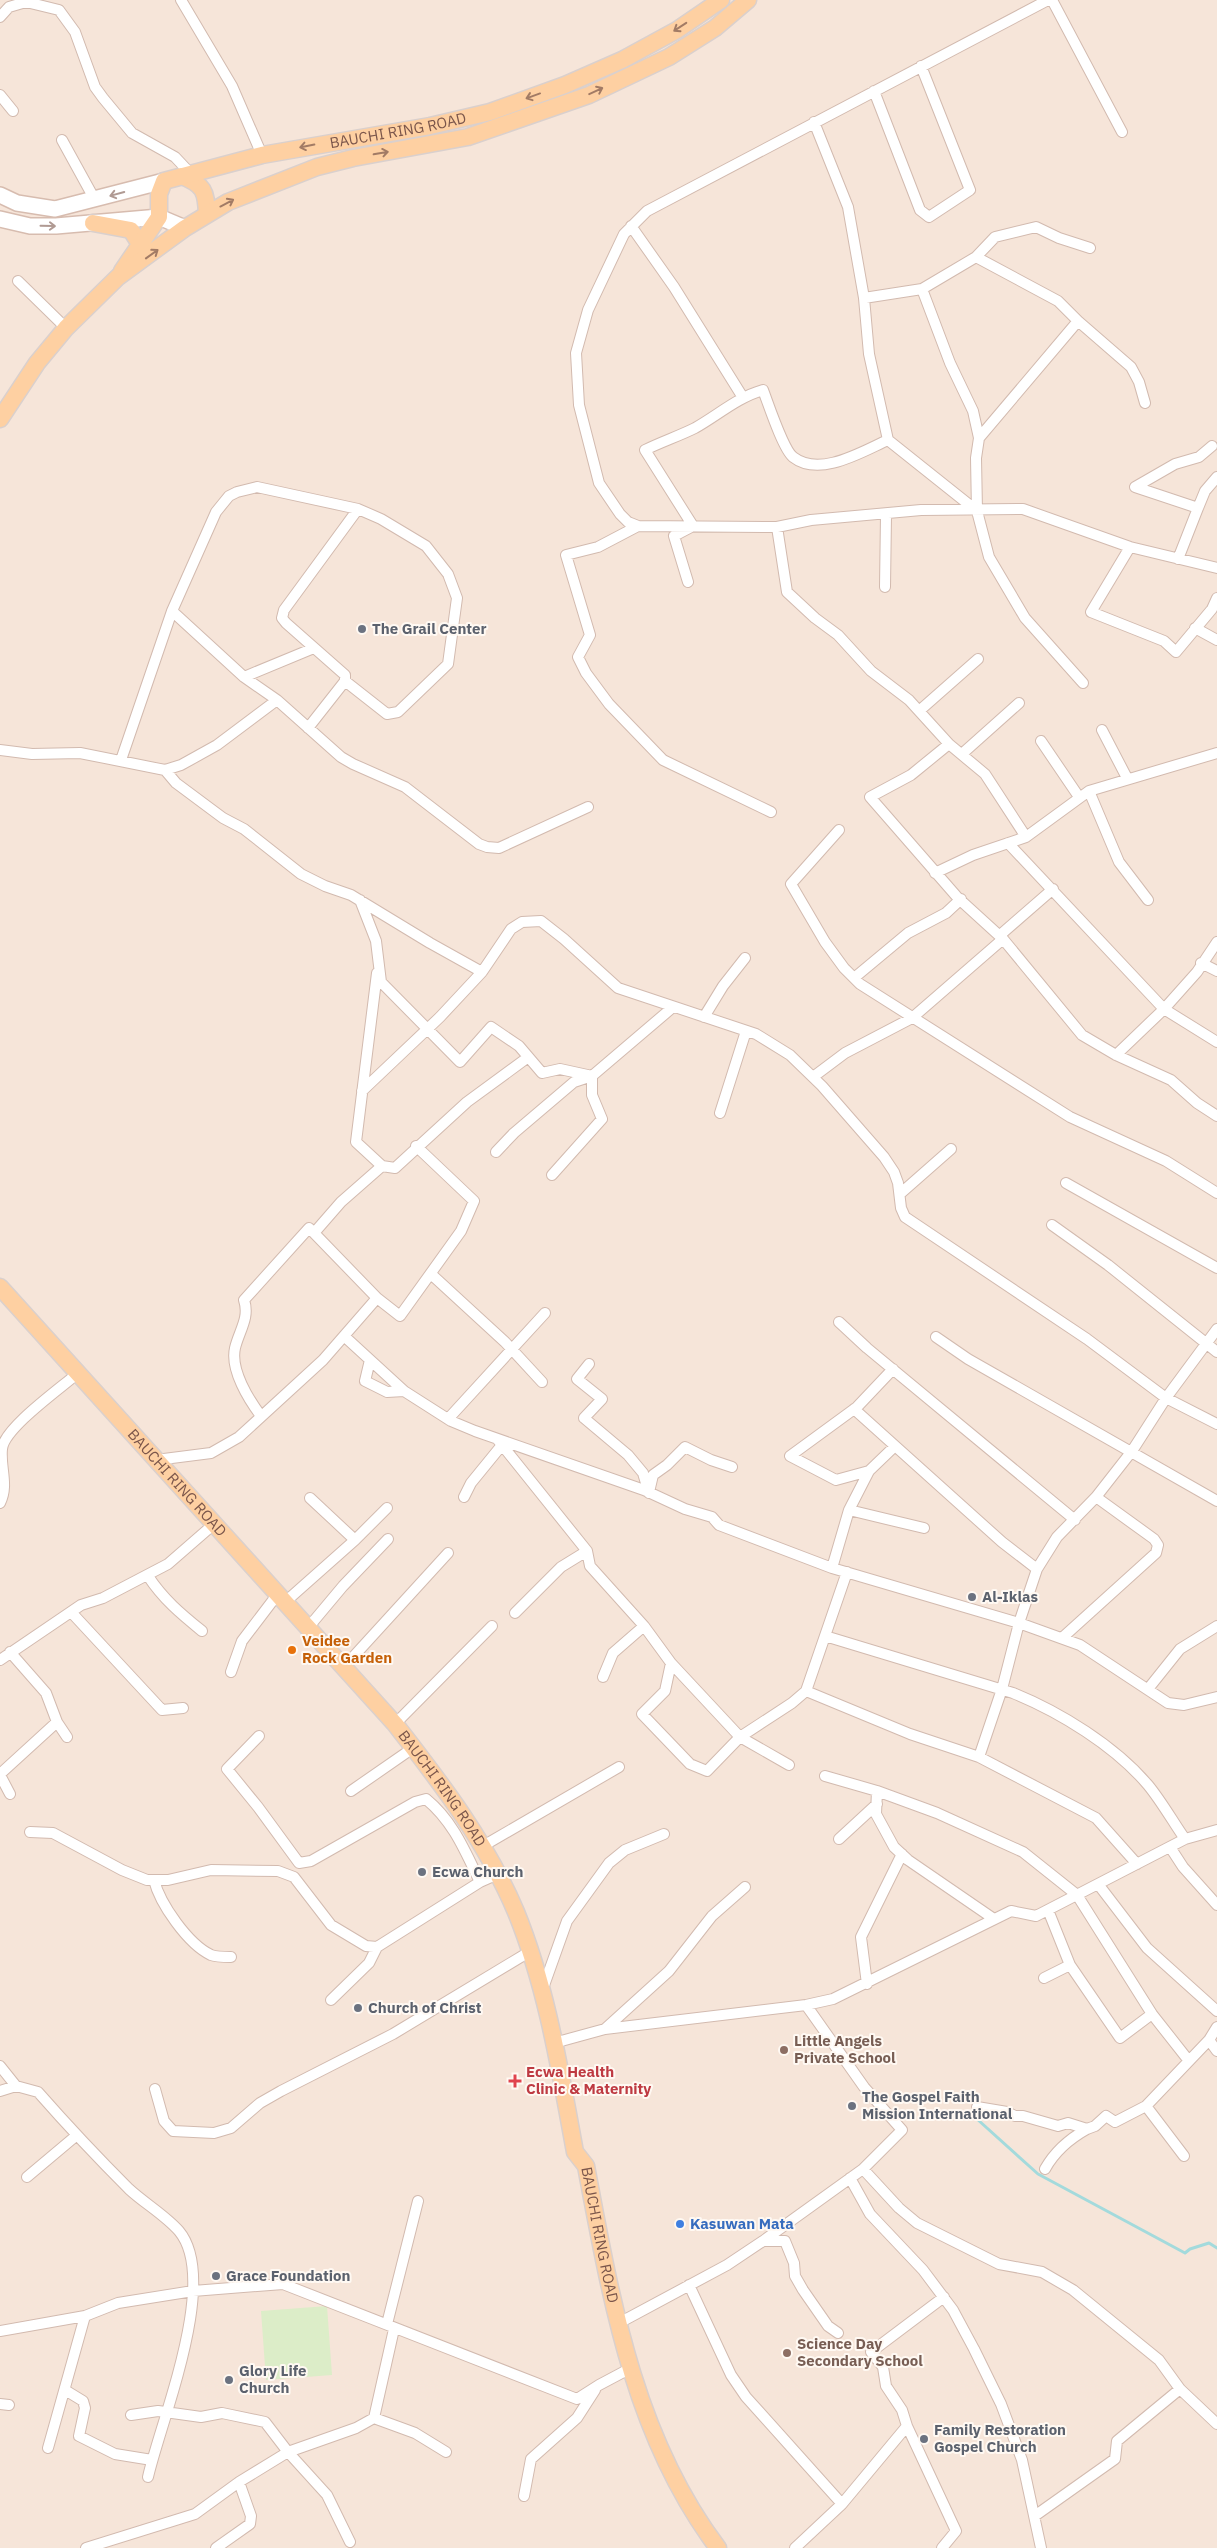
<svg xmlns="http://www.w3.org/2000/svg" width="1217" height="2548" viewBox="0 0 1217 2548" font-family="'IBM Plex Sans',sans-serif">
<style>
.residential{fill:#f6e5d9}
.green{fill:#dcedc8}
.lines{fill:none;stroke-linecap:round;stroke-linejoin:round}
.stream{stroke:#a3dadc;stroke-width:3}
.street-casing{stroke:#d2baaf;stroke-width:12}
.secondary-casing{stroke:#d7bcaf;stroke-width:18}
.primary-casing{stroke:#dad0cd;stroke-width:19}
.street{stroke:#fff;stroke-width:10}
.secondary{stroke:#fff;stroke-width:15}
.primary{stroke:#fed0a2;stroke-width:16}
.oneway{stroke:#a27b65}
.oneway2{stroke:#b09a93}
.worship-dot{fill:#6b7280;stroke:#fff9f3;stroke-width:2}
.food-dot{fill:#e8710a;stroke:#fff9f3;stroke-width:2}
.education-dot{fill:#8d6e63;stroke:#fff9f3;stroke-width:2}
.health-dot{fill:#e0444e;stroke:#fff9f3;stroke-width:2}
.shop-dot{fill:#3f7fe0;stroke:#fff9f3;stroke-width:2}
.labels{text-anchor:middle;stroke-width:4;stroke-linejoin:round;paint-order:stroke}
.street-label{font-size:15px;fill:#7b564b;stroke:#fff9f3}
.worship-label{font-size:15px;font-weight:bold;fill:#5b616d;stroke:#fff9f3;text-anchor:start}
.food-label{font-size:15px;font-weight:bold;fill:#c56008;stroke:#fff9f3;text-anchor:start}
.education-label{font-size:15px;font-weight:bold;fill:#785e54;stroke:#fff9f3;text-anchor:start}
.health-label{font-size:15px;font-weight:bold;fill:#be3a42;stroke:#fff9f3;text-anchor:start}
.shop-label{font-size:15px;font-weight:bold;fill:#366cbe;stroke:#fff9f3;text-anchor:start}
</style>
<rect width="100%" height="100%" fill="#fef4eb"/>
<!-- residential -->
<path class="residential" d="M0 0H1217V2548H0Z"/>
<!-- green -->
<path class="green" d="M327 2306 332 2375 266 2380 261 2311Z"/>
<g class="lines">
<!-- stream -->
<path class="stream" d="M977 2119 1038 2174 1185 2253 1190 2249 1209 2243 1217 2248"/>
<!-- street casing -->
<g class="street-casing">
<path id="street" d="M181 0 232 86 262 155
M1048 0 647 211 624 234 588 310 576 353 579 405 599 483 620 514 628 522 638 526 777 527 811 520 921 510 1023 509 1130 547 1217 568
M1052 0 1122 132
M0 17 9 7 26 2 59 10 75 32 95 87 103 98 132 133 175 157 191 174
M874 91 920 210 929 217 970 190 921 66
M0 95 13 111
M814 122 848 207 864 298 922 289 950 363 973 411 979 438 976 458 977 511 989 557 1025 618 1083 683
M62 140 95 200
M631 226 674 287 742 396
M976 257 1058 301 1078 321 979 438
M18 281 66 328
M922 289 976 257 995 237 1036 227 1059 238 1090 248
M864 298 869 354 888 440 977 511
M1078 321 1131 367 1139 382 1145 403
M1135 487 1198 508 1178 559
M1135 487 1175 464 1199 457 1212 446
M1198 508 1205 491 1217 477
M638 526 598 547 566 555 590 635 578 657 586 673 609 704 663 760 771 812
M777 527 787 592 815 618 838 635 871 671 909 700 949 744 985 774 1026 837
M1130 547 1091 612 1164 641 1176 652 1212 609 1217 598
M688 582 674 536 693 526 645 450C661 442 679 436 695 428 718 415 738 397 763 390 768 403 783 449 793 457 820 478 863 451 888 440
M885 587 886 515
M172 611 244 677 277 700 341 757 353 764 405 787 479 844 487 847 499 848 588 807
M1195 628 1217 640
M244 677 314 648
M919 711 978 659
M308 728 345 681V675L286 623 282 618 284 610 358 509
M1102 730 1127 778
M1041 741 1079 797
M949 744 911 775 870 797 958 898 1003 939 1082 1035 1116 1055 1171 1080 1197 1103 1217 1116
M0 750 32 754 80 753 165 770 181 765 217 745 277 700
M963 753 1019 703
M121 760 172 611 216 512 229 496 237 492 257 487 358 509 381 519 426 546 448 574 457 598 448 664 398 712 387 714 345 681
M165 770 176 783 223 818 244 829 301 874 325 886 351 895 430 943 482 972 511 929 522 922 541 921 564 939 618 988 756 1034 790 1055 822 1086 884 1157 894 1172 898 1183 901 1208 905 1217 1087 1339 1166 1398 1217 1424
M1089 791 1119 862 1148 900
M839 830 791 884 825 942 844 968 860 984 1070 1117 1166 1161 1217 1193
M1008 843 1164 1009 1217 1042
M935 873 973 855 1026 837 1089 791 1217 753
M360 900 376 941 381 982 460 1062 491 1027 519 1046 542 1073 560 1069 592 1076 673 1007
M999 936 1053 889
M1201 963 1217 971
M377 973 356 1142 382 1166 395 1168 467 1102 527 1058
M854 978 908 933 946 913 961 899
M704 1017 723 986 745 958
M1116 1055 1164 1009 1197 972 1217 942
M813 1077 845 1053 912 1018 1003 939
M362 1091 440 1017 482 972
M720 1113 746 1031
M496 1152 514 1133 574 1082 592 1076V1095L602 1119 552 1175
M1066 1183 1217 1268
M901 1193 951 1149
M1052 1225 1108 1265 1217 1352
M431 1274 505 1342 542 1382
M377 1298 400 1316 461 1231 474 1201 416 1146
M839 1322 867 1348 1075 1520
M344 1336 404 1391
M936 1337 968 1359 1217 1501
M370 1360 365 1381 387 1392 404 1391 451 1421 475 1431 644 1490 685 1509 712 1517 719 1525 832 1568 1019 1623 1080 1645 1168 1703 1184 1705 1217 1697
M589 1364 577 1379 602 1399 584 1418 628 1455 643 1473 649 1493
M854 1409 1002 1542 1037 1569
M261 1416C249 1400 230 1370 235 1348 239 1331 250 1318 244 1300L309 1228 314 1233
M448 1419 545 1313
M498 1440 587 1551 590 1566 644 1626 671 1663 740 1737 792 1703 806 1691 847 1572
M156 1460 211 1453 239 1437 323 1360 377 1298 314 1233 341 1202 382 1166
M869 1471 836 1480 790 1456 857 1407 893 1369
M649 1492 653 1475 667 1465 685 1447 711 1460 732 1467
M464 1497 471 1483 502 1445
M310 1498 355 1540
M0 1503C9 1485 0 1468 2 1449 4 1428 61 1388 78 1373
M849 1510 869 1471 895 1446
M832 1568 849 1510 924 1528
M148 1576C163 1599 181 1614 202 1631
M284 1603 355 1540 387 1508
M71 1612 162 1710 183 1708
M515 1613 561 1567 587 1551
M307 1629 343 1586 388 1539
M825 1636 1013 1693C1060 1712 1115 1746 1148 1785 1162 1802 1173 1822 1185 1839
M1062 1638 1156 1553 1158 1545 1154 1539 1096 1497
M10 1652 46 1693 57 1722 67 1737
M0 1660 81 1605 103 1598 168 1564 214 1524
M671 1663 665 1691 642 1714 690 1764 707 1771 740 1737 789 1765
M343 1668 448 1553
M231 1672 242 1641 277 1595
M603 1677 613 1653 644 1626
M1148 1689 1180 1649 1217 1626
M806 1691 910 1734 979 1757 1096 1818 1137 1864
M395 1724 492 1626
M259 1736 227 1769 258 1807 299 1863 311 1861 415 1802 426 1799C453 1821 465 1851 480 1882
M979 1757 1002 1689 1019 1623 1037 1569 1057 1537 1096 1497 1132 1451 1166 1398 1217 1329
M0 1774 57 1722
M0 1775 10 1794
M825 1776 877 1791 937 1813 1023 1852 1077 1895 1152 2014 1120 2038 1070 1965 1048 1910
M351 1791 413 1748
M877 1791 876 1814 894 1847 908 1860 994 1919
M30 1832 53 1833 122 1870 147 1880H168L211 1870 278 1871 294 1877 331 1925 366 1946 377 1947 480 1882 498 1874
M839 1839 877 1804
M483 1846 619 1767
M1170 1847 1183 1867 1217 1905
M154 1880C160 1904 188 1944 211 1955 216 1957 225 1957 231 1957
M1098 1884 1147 1948 1217 2011
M1044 1978 1070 1965
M867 1984 861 1937 902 1854
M542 1991 567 1921 609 1863 625 1850 664 1834
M331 2000 369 1963 377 1947
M1152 2014 1189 2061
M605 2029 669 1971 712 1916 745 1887
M1209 2040 1217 2051
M554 2043 605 2029 806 2005 833 1999 1011 1911 1036 1916 1185 1839 1217 1830
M0 2066 16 2086
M155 2089 164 2121 173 2131 214 2133 231 2128 260 2103 281 2091 393 2034 529 1952
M0 2091 16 2086 38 2092C67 2125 98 2158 129 2189 144 2203 165 2215 179 2231 220 2280 161 2420 148 2477
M977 2107 1007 2112 1015 2116H1023L1058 2126 1068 2123 1087 2129 1095 2126 1106 2116 1115 2122 1146 2106
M1184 2156 1146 2106 1209 2040 1217 2027
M863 2169 899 2208 917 2223 999 2264 1042 2272 1073 2290 1159 2360 1180 2389 1217 2424
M1045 2169C1055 2151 1069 2139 1087 2129
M27 2177 77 2135
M850 2178 870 2214 923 2270 953 2310 974 2349 1001 2404 1022 2460 1041 2548
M763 2241H785L794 2263 795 2276 803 2290 828 2326 838 2333
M689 2285 731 2375 746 2397 842 2504
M619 2323 727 2265 763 2241 863 2169 902 2130 864 2087 806 2005
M387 2324 418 2201
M0 2331 85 2316 118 2303 193 2291 283 2284 577 2399 599 2385 631 2368
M65 2390 83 2401 85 2408 79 2436 115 2454 152 2460
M0 2404 9 2405
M131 2415 158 2411 201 2417 222 2413 265 2422 288 2452 327 2495 350 2542
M374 2418 415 2433 446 2452
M907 2426 902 2410 886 2386 883 2367 871 2352 944 2297
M48 2448 85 2316
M524 2496 531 2459 577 2418 595 2390
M1036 2515 1115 2459 1117 2441 1180 2389
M86 2548 195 2514 239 2482 288 2452 356 2428 374 2418 394 2329
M216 2548 250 2524 251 2516 239 2482
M795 2548 842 2504 907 2426 956 2531 942 2548"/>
</g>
<!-- secondary casing -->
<g class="secondary-casing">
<path id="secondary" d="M0 195 17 203 55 209 164 181
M0 219 30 226H56L159 217 185 228"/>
</g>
<!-- primary casing -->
<g class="primary-casing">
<g id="primary">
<path d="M182 176C204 185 206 191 207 214"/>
<path d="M93 223 131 230 140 244"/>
<path id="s1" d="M122 271 159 217V194L164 181 262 155 430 126 490 112 565 85 622 60 677 30 721 0"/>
<path d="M0 419 37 363 66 328 118 277 185 228 228 202 317 167 353 158 468 137 589 95 669 57 715 28 748 0"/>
<path id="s2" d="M0 1287 395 1724C441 1783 487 1843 516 1912 547 1988 560 2071 575 2152L586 2166C611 2299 634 2437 718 2548"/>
</g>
</g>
<!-- street -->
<use href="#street" class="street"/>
<!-- secondary -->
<use href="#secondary" class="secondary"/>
<!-- primary -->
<use href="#primary" class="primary"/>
</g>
<!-- one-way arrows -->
<defs><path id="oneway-shaft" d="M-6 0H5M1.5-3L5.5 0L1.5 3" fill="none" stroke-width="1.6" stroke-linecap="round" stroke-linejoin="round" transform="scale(1.25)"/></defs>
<g class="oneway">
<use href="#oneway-shaft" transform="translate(680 27) rotate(147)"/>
<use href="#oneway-shaft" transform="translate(596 91) rotate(-25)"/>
<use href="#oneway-shaft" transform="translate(533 96) rotate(160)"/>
<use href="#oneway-shaft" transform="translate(307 146) rotate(169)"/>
<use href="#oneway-shaft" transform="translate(381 153) rotate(-10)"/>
<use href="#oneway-shaft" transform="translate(227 203) rotate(-28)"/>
<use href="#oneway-shaft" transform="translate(152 254) rotate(-36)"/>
</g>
<g class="oneway2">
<use href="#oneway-shaft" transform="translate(117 194) rotate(165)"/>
<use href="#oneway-shaft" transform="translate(48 226) rotate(1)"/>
</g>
<!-- markers -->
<g class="worship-dot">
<circle cx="362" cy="629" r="5"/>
<circle cx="972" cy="1597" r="5"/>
<circle cx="422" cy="1872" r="5"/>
<circle cx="358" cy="2008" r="5"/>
<circle cx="852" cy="2106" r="5"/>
<circle cx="216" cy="2276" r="5"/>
<circle cx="229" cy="2380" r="5"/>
<circle cx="924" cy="2439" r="5"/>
</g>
<circle class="food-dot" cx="292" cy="1650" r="5"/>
<g class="education-dot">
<circle cx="784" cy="2050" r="5"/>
<circle cx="787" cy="2353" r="5"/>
</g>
<path class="health-dot" d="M512.5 2073.5h5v5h5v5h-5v5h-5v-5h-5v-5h5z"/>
<circle class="shop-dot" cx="680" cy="2224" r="5"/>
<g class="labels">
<!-- street labels -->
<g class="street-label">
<text dy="5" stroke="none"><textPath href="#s1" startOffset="342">BAUCHI RING ROAD</textPath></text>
<text dy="5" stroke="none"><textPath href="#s2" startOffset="264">BAUCHI RING ROAD</textPath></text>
<text dy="5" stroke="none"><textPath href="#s2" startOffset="669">BAUCHI RING ROAD</textPath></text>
<text dy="5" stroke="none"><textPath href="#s2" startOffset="1149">BAUCHI RING ROAD</textPath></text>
</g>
<!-- worship labels -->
<g class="worship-label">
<text x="372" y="634">The Grail Center</text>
<text x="982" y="1602">Al-Iklas</text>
<text x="432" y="1877">Ecwa Church</text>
<text x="368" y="2013">Church of Christ</text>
<text x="862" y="2102">The Gospel Faith<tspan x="862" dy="17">Mission International</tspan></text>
<text x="226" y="2281">Grace Foundation</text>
<text x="239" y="2376">Glory Life<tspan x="239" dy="17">Church</tspan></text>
<text x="934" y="2435">Family Restoration<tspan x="934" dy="17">Gospel Church</tspan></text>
</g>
<!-- food labels -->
<g class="food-label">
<text x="302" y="1646">Veidee<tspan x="302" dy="17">Rock Garden</tspan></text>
</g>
<!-- education labels -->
<g class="education-label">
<text x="794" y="2046">Little Angels<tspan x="794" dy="17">Private School</tspan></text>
<text x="797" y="2349">Science Day<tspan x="797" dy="17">Secondary School</tspan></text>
</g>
<!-- health labels -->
<g class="health-label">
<text x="526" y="2077">Ecwa Health<tspan x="526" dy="17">Clinic &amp; Maternity</tspan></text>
</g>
<!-- shop labels -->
<g class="shop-label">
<text x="690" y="2229">Kasuwan Mata</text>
</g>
</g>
</svg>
